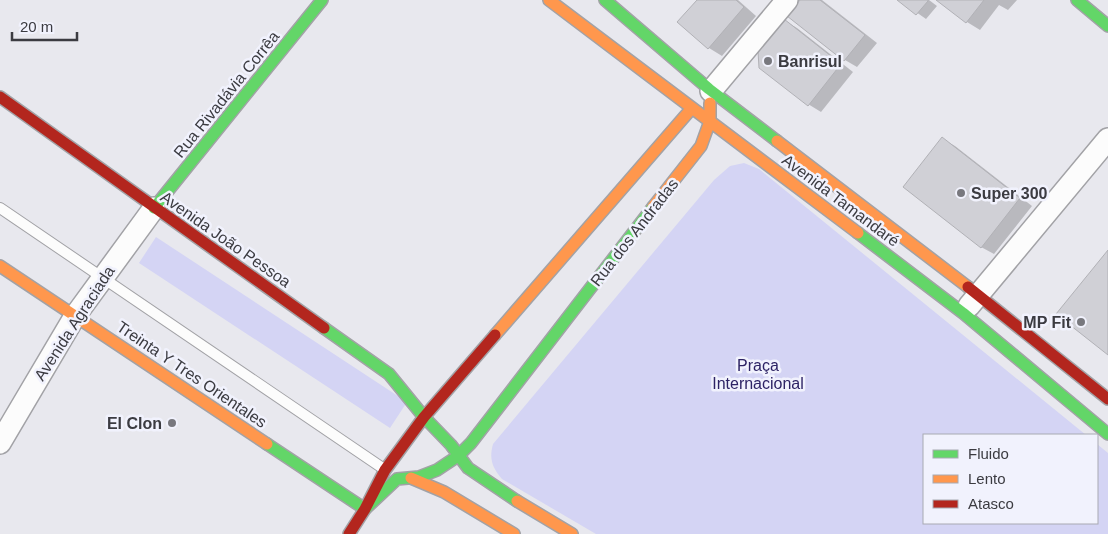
<svg xmlns="http://www.w3.org/2000/svg" width="1108" height="534" viewBox="0 0 1108 534" font-family="Helvetica,sans-serif">
<style>
.green{fill:#d4d4f4}
.shadow{fill:#0003}
.building{fill:#d0d0d6;stroke:#b1b1b6}
.lines{fill:none;stroke-linecap:round;stroke-linejoin:round}
.lane-casing{stroke:#a2a2a6;stroke-width:12}
.street-casing{stroke:#a2a2a6;stroke-width:24}
.fast-casing{stroke:#a2a2a6;stroke-width:14}
.slow-casing{stroke:#a2a2a6;stroke-width:14}
.jam-casing{stroke:#a2a2a6;stroke-width:14}
.lane{stroke:#fcfcfc;stroke-width:10}
.street{stroke:#fcfcfc;stroke-width:21}
.fast{stroke:#63d668;stroke-width:11}
.slow{stroke:#ff974d;stroke-width:11}
.jam{stroke:#b3261e;stroke-width:11}
.poi-dot{fill:#78787e;stroke:#f1f2fd;stroke-width:2}
.labels{text-anchor:middle;stroke-width:5;stroke-linejoin:round;paint-order:stroke}
.poi-label{font-size:16px;font-weight:bold;fill:#3b3b41;stroke:#f1f2fd;text-anchor:start}
.street-label{font-size:16px;fill:#3b3b41;stroke:#f1f2fd}
.park-label{font-size:16px;fill:#2d2365;stroke:#f1f2fd}
</style>
<rect width="100%" height="100%" fill="#e8e8ee"/>
<!-- green -->
<path class="green" d="M744 163 759 169 1086 435H924V523H1097V444L1108 453V534H596L502 479C492 467 489 459 493 444L714 180 730 166Z
M156 237 407 402 390 428 139 263Z"/>
<!-- shadow -->
<path class="shadow" d="M698 0H738L756 16 722 56 709 48 679 22Z
M802 0H822L877 43 857 67 845 60Z
M899 0H929L937 6 926 19Z
M938 0H1017L1008 10 999 5 980 30 967 22Z
M785 21 797 28 853 72 821 112 808 104Z
M942 139 955 146 1032 206 994 254 981 247Z"/>
<!-- building -->
<path class="building" d="M697 0H736L744 7 708 49 677 22Z
M800 0H820L865 35 844 61 787 16Z
M897 0H928V1L916 15Z
M936 0H984L966 23Z
M784 19 841 64 808 106 759 68 758 51Z
M942 137 1020 198 981 248 903 187Z
M1108 250V355L1056 314Z"/>
<g class="lines">
<!-- lane casing -->
<g class="lane-casing">
<path id="lane" d="M0 208 384 469"/>
</g>
<!-- street casing -->
<g class="street-casing">
<path id="street" d="M711 91 787 0
M969 306 1108 139
M0 443 75 316 154 208"/>
</g>
<!-- fast casing -->
<g class="fast-casing">
<path id="fast" d="M605 0 709 89 777 141
M1077 0 1108 26
M154 208 322 0
M858 233 963 313 1108 434
M324 328 389 374 424 417 451 445 468 468 517 501
M267 444 365 509
M365 509 397 479 419 477 437 470 458 456 471 443 653 207"/>
</g>
<!-- slow casing -->
<g class="slow-casing">
<path id="slow" d="M549 0 858 233
M777 141 968 287
M653 207 701 146 710 121V103
M0 266 267 444
M495 335 692 108
M411 478 444 492 514 534
M517 501 572 534"/>
</g>
<!-- jam casing -->
<g class="jam-casing">
<path id="jam" d="M0 97 324 328
M968 287 1108 399
M349 534 365 509 385 470 424 417 495 335"/>
</g>
<!-- lane -->
<use href="#lane" class="lane"/>
<!-- street -->
<use href="#street" class="street"/>
<!-- fast -->
<use href="#fast" class="fast"/>
<!-- slow -->
<use href="#slow" class="slow"/>
<!-- jam -->
<use href="#jam" class="jam"/>
</g>
<!-- markers -->
<g class="poi-dot">
<circle cx="768" cy="61" r="5"/>
<circle cx="961" cy="193" r="5"/>
<circle cx="1081" cy="322" r="5"/>
<circle cx="172" cy="423" r="5"/>
</g>
<g class="labels">
<!-- poi labels -->
<g class="poi-label">
<text x="778" y="67">Banrisul</text>
<text x="971" y="199">Super 300</text>
<text x="1071" y="328" text-anchor="end">MP Fit</text>
<text x="162" y="429" text-anchor="end">El Clon</text>
</g>
<!-- street labels -->
<g class="street-label">
<text transform="translate(226 94) rotate(-51)" y="6">Rua Rivadávia Corrêa</text>
<text transform="translate(841 200) rotate(37)" y="6">Avenida Tamandaré</text>
<text transform="translate(634 232) rotate(-52)" y="6">Rua dos Andradas</text>
<text transform="translate(226 239) rotate(35)" y="6">Avenida João Pessoa</text>
<text transform="translate(74 323) rotate(-57)" y="6">Avenida Agraciada</text>
<text transform="translate(192 374) rotate(34)" y="6">Treinta Y Tres Orientales</text>
</g>
<!-- park labels -->
<g class="park-label">
<text x="758" y="371">Praça<tspan x="758" dy="18">Internacional</tspan></text>
</g>
</g>
<!-- legend -->
<rect x="923" y="434" width="175" height="90" fill="#f1f2fd" stroke="#a8a9b2"/>
<rect x="933" y="450" width="25" height="8" fill="#63d668" stroke="#a8a9b2"/>
<text x="968" y="459" font-size="15" fill="#3b3b41">Fluido</text>
<rect x="933" y="475" width="25" height="8" fill="#ff974d" stroke="#a8a9b2"/>
<text x="968" y="484" font-size="15" fill="#3b3b41">Lento</text>
<rect x="933" y="500" width="25" height="8" fill="#b3261e" stroke="#a8a9b2"/>
<text x="968" y="509" font-size="15" fill="#3b3b41">Atasco</text>
<!-- scale -->
<path d="M12 32v8h65v-8" fill="none" stroke="#3b3b41" stroke-width="2.5"/>
<text x="20" y="32" font-size="15" fill="#3b3b41" stroke="#f1f2fd" stroke-width="4" paint-order="stroke">20 m</text>
</svg>
